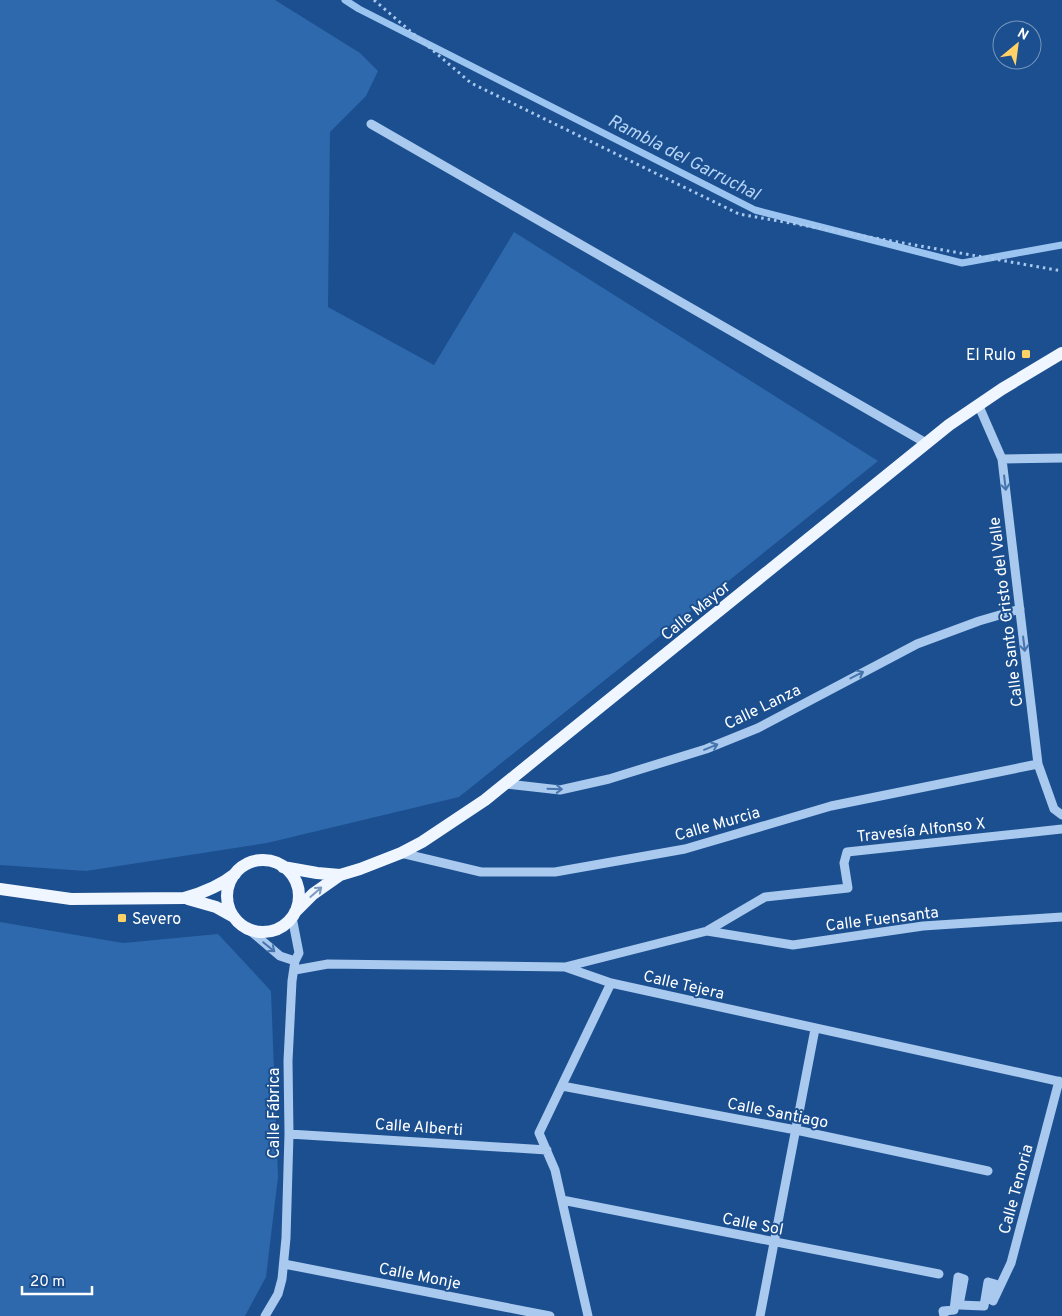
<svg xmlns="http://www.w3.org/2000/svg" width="1062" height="1316" viewBox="0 0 1062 1316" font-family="Overpass,sans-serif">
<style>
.green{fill:#2e69ad}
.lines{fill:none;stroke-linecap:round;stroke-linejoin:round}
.stream{stroke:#9cc4f0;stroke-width:7}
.path{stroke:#a9c9ee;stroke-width:3;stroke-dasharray:2.5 4;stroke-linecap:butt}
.minor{stroke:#a9c9ee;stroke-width:9}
.major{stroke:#f0f6ff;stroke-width:12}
.oneway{stroke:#4674ac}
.oneway2{stroke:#7b9ac1}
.poi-dot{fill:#ffd166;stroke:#1b4f8f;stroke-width:2}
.labels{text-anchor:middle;stroke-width:4;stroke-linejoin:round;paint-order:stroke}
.poi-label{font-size:16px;fill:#fff;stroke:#1b4f8f;text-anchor:end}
.street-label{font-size:16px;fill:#fff;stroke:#1b4f8f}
.water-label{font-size:18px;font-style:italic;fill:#b5d3f5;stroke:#1b4f8f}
</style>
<rect width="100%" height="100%" fill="#1b4f8f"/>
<!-- green -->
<path class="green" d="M0 0H275L360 53 378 71 366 96 330 132 328 307 434 365 514 232 878 461 459 797 267 843 86 871 0 865Z
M0 922 123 943 218 934 271 991 278 1177 266 1277 245 1316H0Z"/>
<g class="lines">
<!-- stream -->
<path class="stream" d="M345 0 359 9 755 210 962 263 1062 245"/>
<!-- path -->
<path class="path" d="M374 0 471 83 739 214 1062 271"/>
<!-- minor -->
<path class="minor" d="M371 124 926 443
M978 404 1002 459 1038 764 1054 809 1062 815
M1002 459 1062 458
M507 784 560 790 609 779 706 749 758 728 917 644 979 621 1020 609
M401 853 481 872H555L685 849 831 806 1038 764
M247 928 280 956 295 961
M707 931 793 945 923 926 1062 917
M565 967 707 931 765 897 848 888 844 863 847 852 1062 829
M295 970 328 964 565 967 611 983 1062 1082
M562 1086 796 1130 988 1171
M289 1134 547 1150
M562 1200 939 1274
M284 1264 550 1316
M993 1301 1011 1263 1059 1081
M265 1316 278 1294 282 1279 286 1238 289 1134 288 1061 292 981 295 961 299 953 292 917
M588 1316 555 1170 539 1133 611 983
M760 1316 815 1029
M944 1316 943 1311 954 1310 958 1277 964 1279 959 1305 984 1306 988 1282 995 1284 994 1293"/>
<!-- major -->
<path class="major" d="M227 896a36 36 0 1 1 72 0a36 36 0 1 1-72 0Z
M283 867 317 873 340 875
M0 889 71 899 184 898C203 893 220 886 235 874
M188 899 216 907 234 917
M295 912 313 894 340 875 360 869 401 853 422 842 485 800 949 425 1002 389 1062 353"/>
</g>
<!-- one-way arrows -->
<defs><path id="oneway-shaft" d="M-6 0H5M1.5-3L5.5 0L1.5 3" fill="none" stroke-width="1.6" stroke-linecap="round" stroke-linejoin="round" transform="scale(1.25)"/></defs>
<g class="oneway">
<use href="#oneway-shaft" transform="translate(1005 483) rotate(83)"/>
<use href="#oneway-shaft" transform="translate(1024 644) rotate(83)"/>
<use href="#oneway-shaft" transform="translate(857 675) rotate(-27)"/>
<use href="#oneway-shaft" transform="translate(711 747) rotate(-22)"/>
<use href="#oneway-shaft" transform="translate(555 789) rotate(2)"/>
<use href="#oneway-shaft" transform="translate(269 947) rotate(39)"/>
</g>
<use class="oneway2" href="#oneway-shaft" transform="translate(316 892) rotate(-41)"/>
<!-- markers -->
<g class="poi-dot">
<rect x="1021" y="349" width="10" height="10" rx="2.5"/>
<rect x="117" y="913" width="10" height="10" rx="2.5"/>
</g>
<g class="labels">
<!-- poi labels -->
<g class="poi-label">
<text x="1016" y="360">El Rulo</text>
<text x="132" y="924" text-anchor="start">Severo</text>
</g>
<!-- street labels -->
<g class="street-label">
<text transform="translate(695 610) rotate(-39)" y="6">Calle Mayor</text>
<text transform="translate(1005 612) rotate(-97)" y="6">Calle Santo Cristo del Valle</text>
<text transform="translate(762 706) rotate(-26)" y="6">Calle Lanza</text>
<text transform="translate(717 823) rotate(-16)" y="6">Calle Murcia</text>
<text transform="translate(921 829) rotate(-6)" y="6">Travesía Alfonso X</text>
<text transform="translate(882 918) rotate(-7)" y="6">Calle Fuensanta</text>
<text transform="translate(684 984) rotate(13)" y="6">Calle Tejera</text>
<text transform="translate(778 1112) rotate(11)" y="6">Calle Santiago</text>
<text transform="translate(273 1113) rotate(-90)" y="6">Calle Fábrica</text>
<text transform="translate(419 1126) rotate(4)" y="6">Calle Alberti</text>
<text transform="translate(1015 1189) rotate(-75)" y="6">Calle Tenoria</text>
<text transform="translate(753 1223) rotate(11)" y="6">Calle Sol</text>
<text transform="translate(420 1275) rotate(11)" y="6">Calle Monje</text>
</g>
<!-- water labels -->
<g class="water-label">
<text transform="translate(684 157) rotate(27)" y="6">Rambla del Garruchal</text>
</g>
</g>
<!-- north arrow -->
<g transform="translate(1017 45) rotate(29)"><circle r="24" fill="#1b4f8f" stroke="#7695bc"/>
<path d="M0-4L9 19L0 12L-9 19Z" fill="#ffd166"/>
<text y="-8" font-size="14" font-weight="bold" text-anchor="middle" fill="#ffffff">N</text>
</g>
<!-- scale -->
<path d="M22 1286v8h70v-8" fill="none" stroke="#ffffff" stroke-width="2.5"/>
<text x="30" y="1286" font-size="15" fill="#ffffff" stroke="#1b4f8f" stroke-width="4" paint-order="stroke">20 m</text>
</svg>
